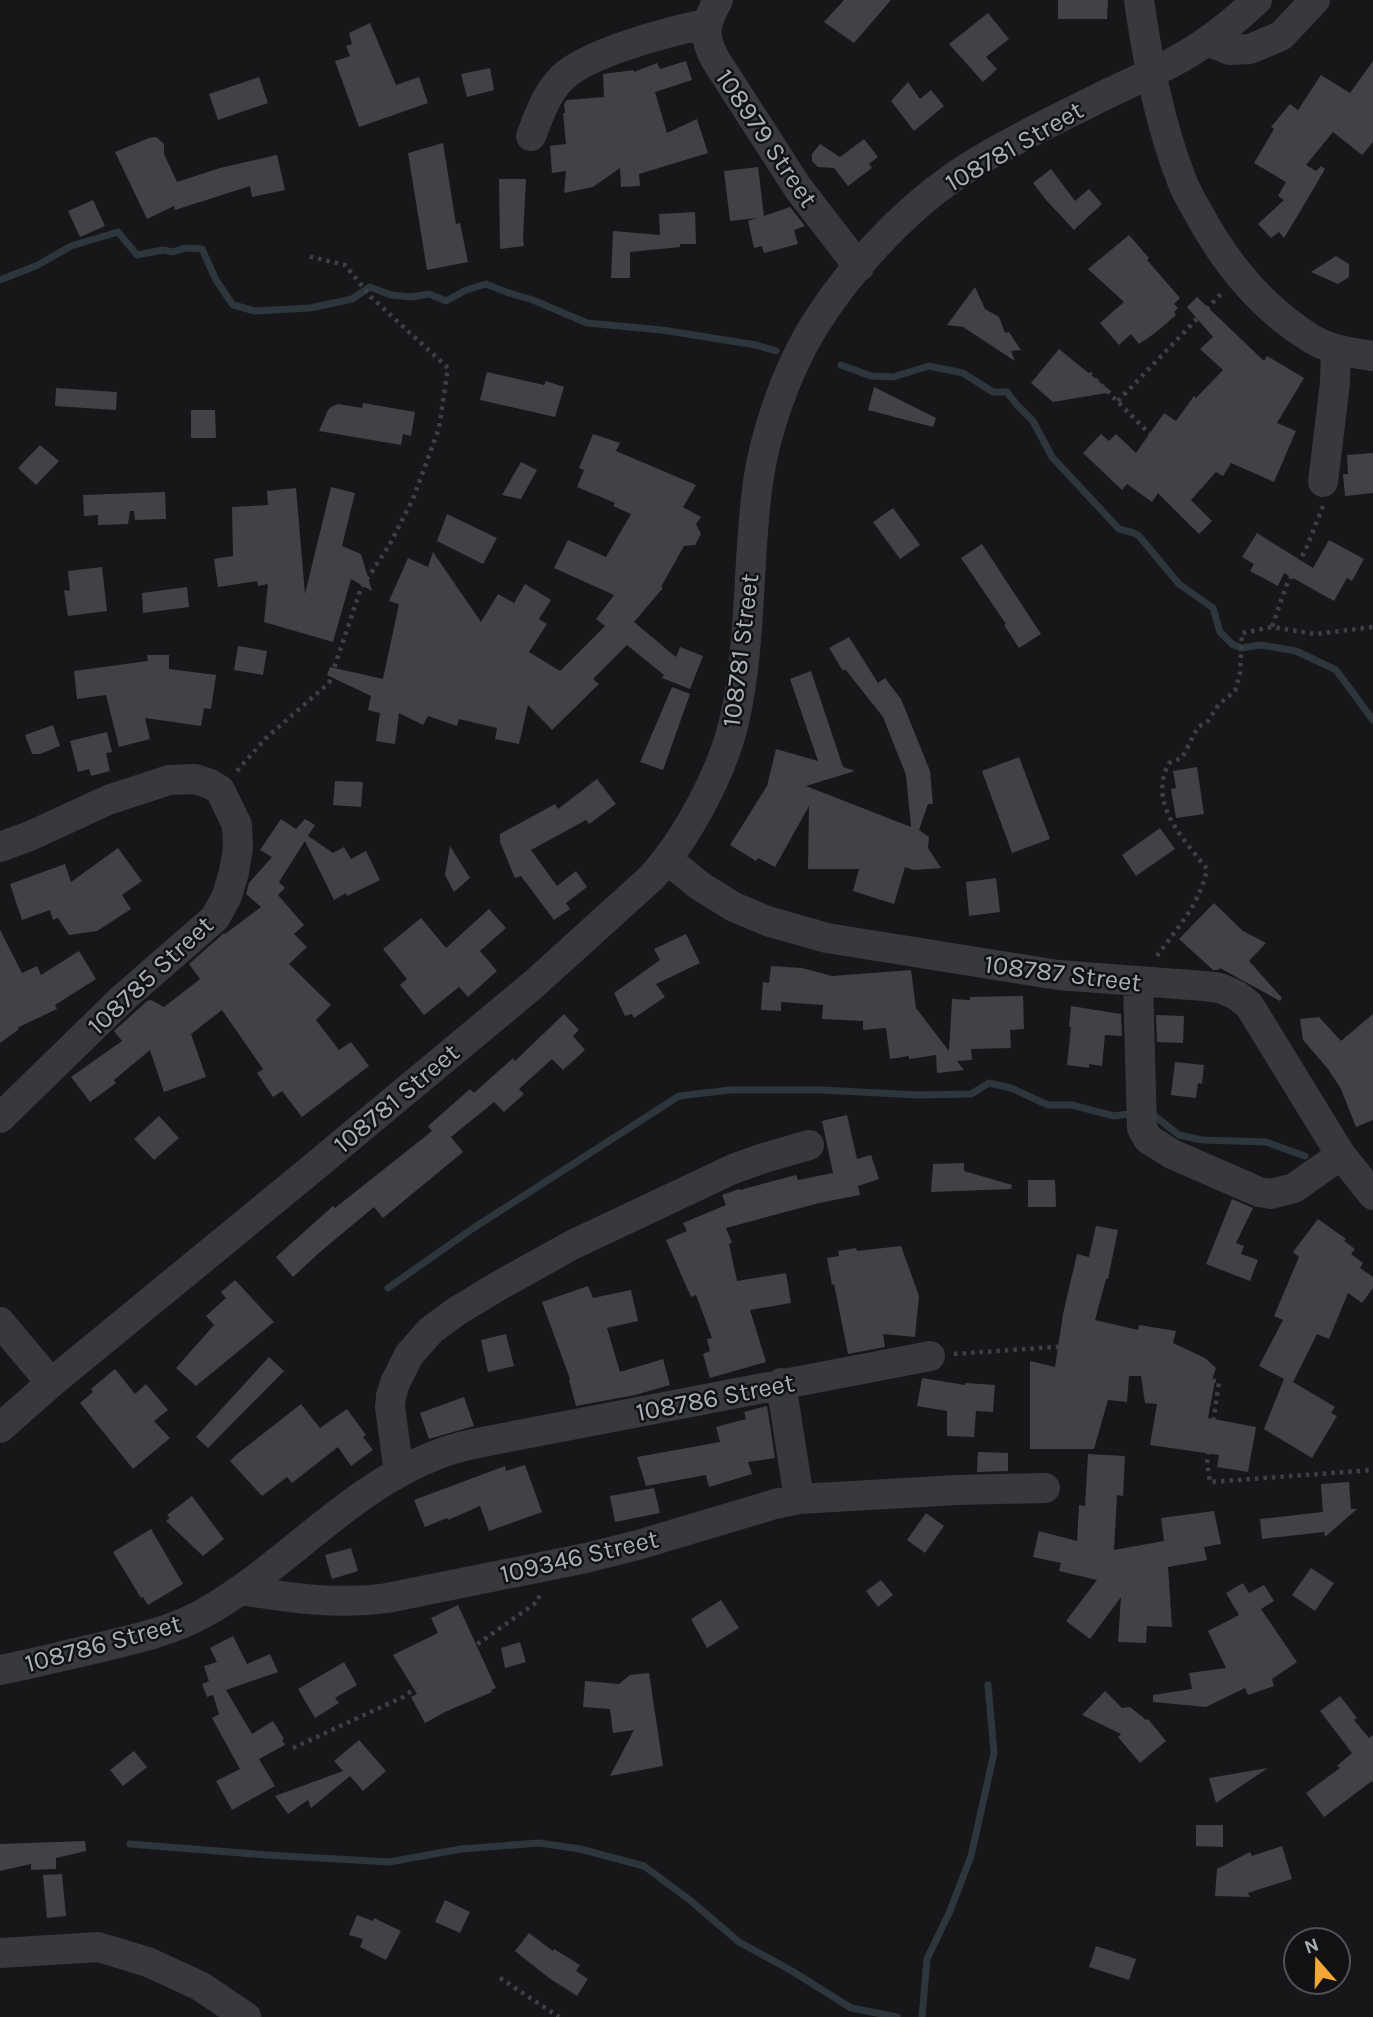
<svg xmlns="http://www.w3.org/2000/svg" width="1373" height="2017" viewBox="0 0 1373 2017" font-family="Karla,sans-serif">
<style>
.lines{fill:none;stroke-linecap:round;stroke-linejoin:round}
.stream{stroke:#2d363c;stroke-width:7}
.building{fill:#414246}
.path{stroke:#3e4045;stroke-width:4.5;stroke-dasharray:3.5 5;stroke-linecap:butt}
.minor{stroke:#38393e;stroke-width:30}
.labels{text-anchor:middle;stroke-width:5;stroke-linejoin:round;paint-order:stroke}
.street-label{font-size:26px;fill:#a9afb8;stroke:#121214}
</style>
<rect width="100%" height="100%" fill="#171719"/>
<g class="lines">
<!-- stream -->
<path class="stream" d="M0 280 38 265 71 246 118 232 137 255 163 250 173 252 185 248 202 249 216 280 233 305 255 311 310 308 352 299 370 287 391 295 411 297 429 294 446 301 466 290 486 284 509 293 533 300 587 323 662 330 756 345 776 351
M841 365 871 376 893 377 929 366 963 373 993 392H1007L1016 404 1033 421 1052 457 1119 529 1134 533 1139 536 1179 584 1213 608 1220 632 1232 644 1241 648 1261 645 1296 651 1336 670 1373 720
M1151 1113 1179 1135 1202 1140 1266 1142 1305 1156
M388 1288 472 1229 679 1096 730 1090H821L919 1095 971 1094 989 1083 1011 1088 1048 1105H1072L1114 1116 1135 1113
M130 1844 267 1855 389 1862 461 1849 539 1843 580 1849 644 1866 691 1901 739 1942 792 1971 851 2008 897 2017
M922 2017 927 1959 950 1911 971 1856 994 1753 988 1685"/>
</g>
<!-- building -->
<path class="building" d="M844 0H891L854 43 824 22Z
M1058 0H1108L1107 19H1058Z
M988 13 1009 39 986 57 997 69 983 82 949 44Z
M370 23 396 85 419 77 428 103 359 127 335 61 350 56 346 46 352 44 349 33Z
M686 61 692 80 655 92 667 133 697 119 708 153 639 174 640 186 621 187 620 168 593 187 564 193 566 171 552 173 550 146 566 144 563 113H565L564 104 567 100 604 97 603 74 634 70V72L657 63 660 69Z
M1373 61V142L1362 155 1333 132 1306 165 1316 171 1321 166 1325 169 1301 210 1284 238 1279 232 1271 238 1258 224 1284 200 1278 196 1286 182 1254 163 1274 129 1271 127 1290 104 1298 110 1321 75 1350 93Z
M490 68 494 90 467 97 461 74Z
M259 77 268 103 218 120 209 94Z
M908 82 920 99 931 90 944 106 914 131 891 101Z
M156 137 164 144V154L177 182 220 168 277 155 285 190 252 197 250 186 175 210 174 206 147 219 115 152 149 138Z
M864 139 878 157 869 164 872 168 848 186 834 168 818 167 812 161V154L820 144 840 157Z
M443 143 456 224 460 223 468 262 427 270 408 153Z
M758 167 764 216 790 207 805 226 794 230 798 244 764 253 762 246 754 248 748 221 757 218 730 221 724 171Z
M1051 169 1075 201 1089 189 1102 204 1074 230 1047 201 1033 183Z
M499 179H526L523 238 524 246 500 249Z
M93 200 105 226 80 237 68 211Z
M695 212 696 244H680V247L630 252V278H611L613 231 660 235 659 214Z
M1129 235 1149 258 1147 260 1180 298 1174 304 1178 308 1174 312 1176 315 1155 333 1139 344 1131 334 1119 345 1100 323 1124 302 1088 269Z
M1336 256 1349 264V277L1338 284 1311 272Z
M975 287 985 309 999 317 1005 333 1009 332 1021 350 1011 351 1015 361 963 327 947 325Z
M1197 297 1264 361 1267 356 1304 378 1277 423 1296 431 1274 482 1231 463 1223 476 1216 472 1191 500 1212 521 1199 534 1158 493 1152 502 1127 484 1122 490 1083 453 1101 434 1109 441 1116 434 1136 453 1164 413 1176 421 1194 396 1196 398 1223 370 1200 349 1213 337 1187 307Z
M1059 349 1112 392 1053 402 1031 383Z
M487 372 544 385 546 381 564 387 555 417 480 400Z
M874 387 936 418 933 427 868 410Z
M56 388 117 392 116 410 55 406Z
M363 403 415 412 411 436 403 434 401 445 319 431 328 410 331 407 338 404 362 408Z
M191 410H215L216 438H191Z
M593 434 620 443 616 451 696 485 683 507 701 517 696 524 701 534 695 545 684 546 661 587 663 588 634 622 676 657 680 647 703 656 690 689 662 678 664 675 627 645 593 679 599 684 552 730 528 705 519 744 495 739 497 728 459 719 457 726 428 716 423 725 399 713 395 744 376 741 380 713 368 710 371 696 327 675 330 667 383 679 399 604 389 601 408 558 428 567 433 552 481 622 498 594 514 603 525 584 551 600 539 619 547 624 529 652 560 671 605 626 596 619 614 595 554 568 568 540 606 557 631 514 613 506 615 503 577 487 584 470 579 468Z
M40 445 59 461 36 485 18 468Z
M1373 453V493L1345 496 1343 474H1348L1347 455Z
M521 462 537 470 521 499 502 495Z
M331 487 355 493 342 546 361 554 372 591 351 579 333 642 264 622 268 584 258 586 257 581 218 587 214 559 233 556 232 507 268 505 267 491 296 488 305 594Z
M165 492 166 519 135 520 134 511H130L128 524 98 525V515L84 516 83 495Z
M893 508 920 545 900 559 873 522Z
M447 514 497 538 483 564 437 541Z
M1257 533 1313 568 1329 540 1364 559 1352 581 1347 578 1334 601 1284 573 1278 586 1250 571 1254 564 1242 557Z
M982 544 1041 634 1019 648 1004 625 1006 624 961 558Z
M102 567 107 611 68 616 64 590 70 591 68 571Z
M187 587 189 607 143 613 142 593Z
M849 637 878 683 885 678 901 699 930 771 933 804H928L919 830 929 837 928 848 941 868 914 870 905 867 894 904 853 891 859 869H808L809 806 775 867 758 858 756 861 730 845 767 786 776 749 818 761 790 679 811 671 843 767 855 771 806 786 911 827 906 775 883 717 845 669 843 671 829 648Z
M238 646 267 651 263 675 234 670Z
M147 655H169V669L216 675 211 709 204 708 201 726 145 718 150 739 119 747 106 695 77 699 74 671 148 661Z
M672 687 690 694 663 770 640 762Z
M53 725 60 746 40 754H32L25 735Z
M107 732 112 752 106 753 110 771 91 776 89 769 78 772 70 741Z
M1019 757 1050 839 1012 853 982 771Z
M1197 767 1204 814 1176 818 1171 789 1176 788 1173 771Z
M597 779 616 804 589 824 586 820 531 850 557 886 576 871 587 887 566 903 570 909 554 920 521 876 515 878 500 842V834L555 804 558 809Z
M335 781 363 782 361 807 333 805Z
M281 819 296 829 305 819 315 825 308 836 333 853 344 847 351 859 366 851 380 880 347 896 346 893 334 900 305 841 279 882 285 888 278 895 304 925 294 934 307 947 289 964 331 1005 316 1020 339 1050 351 1042 369 1066 302 1117 282 1091 273 1097 257 1073 263 1069 222 1010 191 1034 206 1077 164 1092 150 1050 114 1080 116 1083 90 1102 71 1077 122 1041 114 1031 147 1001 151 1000 164 1007 200 979 189 964 224 933 225 934 261 907 246 894 249 883 272 857 260 850Z
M1160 828 1175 849 1136 876 1122 855Z
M450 846 470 878 454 892 445 875Z
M118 848 142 881 122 895 131 909 97 931 69 935 58 918 53 920 50 910 22 920 10 884 65 864 71 882Z
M996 878 1000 912 969 916 966 882Z
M1214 903 1243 931 1266 943 1249 961 1282 998 1280 1001 1220 968 1218 970H1213L1179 939Z
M489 909 506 928 480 951 497 971 468 997 459 987 424 1015 400 985 407 979 383 949 421 918 446 948Z
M0 930 22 973 37 966 41 975 79 951 96 979 55 1005 57 1009 19 1027 18 1030 0 1043Z
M686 934 700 963 656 984 665 997 634 1018 632 1014 625 1016 614 993 660 960 654 949Z
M771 966 802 968 832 976 911 970 916 1008 949 1051 952 999 970 1000V997L1023 996 1024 1029 1010 1030 1011 1048 971 1049 972 1060 957 1061 964 1070 937 1073 936 1055 909 1059V1056L890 1059 886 1028 863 1030V1021L822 1019 823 1005 781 1002V1011L761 1010 763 982 769 983Z
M1071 1006 1121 1014 1122 1036 1105 1035 1102 1066 1089 1064V1068L1067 1065 1071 1027H1069Z
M564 1014 579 1030 573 1036 585 1050 563 1070 552 1059 519 1089 524 1094 504 1112 494 1102 451 1137 463 1152 383 1218 374 1207 320 1252 293 1277 276 1257 333 1206 335 1208 432 1131 428 1126 470 1089 474 1093 513 1058 515 1061Z
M1373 1014V1120L1356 1127 1341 1089 1328 1069 1303 1040 1300 1019 1319 1017 1341 1041Z
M1156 1015 1184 1016 1183 1043 1157 1042Z
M1175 1062 1204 1065 1202 1084 1198 1083 1196 1098 1171 1095Z
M847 1115 857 1159 871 1155 879 1179 858 1186 860 1195 819 1203 726 1228 732 1243 729 1244 737 1281 786 1273 791 1303 750 1310 766 1362 710 1378 703 1354 710 1351 707 1339 712 1338 696 1295 691 1297 666 1240 687 1231 683 1223 726 1205 722 1195 739 1189 740 1190 796 1175 798 1180 833 1173 822 1121Z
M159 1116 179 1138 154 1160 134 1139Z
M964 1163V1171L1012 1185 1011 1189 931 1192 933 1164Z
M1028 1180H1055L1056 1207H1028Z
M1232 1199 1253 1208 1236 1243 1244 1246 1241 1254 1258 1260 1250 1281 1206 1264Z
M1318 1219 1346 1239 1344 1241 1355 1249 1351 1254 1363 1263 1360 1268 1373 1277V1288L1362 1303 1348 1293 1329 1339 1317 1334 1293 1382 1335 1407 1331 1413 1337 1416 1312 1458 1264 1429 1284 1379 1259 1366 1283 1320 1274 1316 1299 1257 1293 1252Z
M1096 1226 1118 1230 1108 1279H1106L1095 1320 1138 1330 1139 1325 1176 1331 1173 1343 1205 1358 1216 1368 1212 1380 1215 1381 1208 1418 1256 1427 1248 1472 1217 1467 1219 1455 1150 1445 1157 1404 1145 1403 1141 1376H1129L1127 1402 1108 1400 1094 1449H1030V1361L1055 1367 1063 1314 1077 1254 1089 1257Z
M901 1246 919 1296 915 1337 883 1334 885 1347 848 1354 834 1284 832 1285 827 1258 839 1256 838 1251 856 1248 857 1251Z
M235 1280 274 1322 196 1386 176 1368 214 1325 206 1316 226 1298 221 1292Z
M588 1286 593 1298 631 1290 638 1321 607 1328 620 1372 663 1359 670 1385 635 1395 576 1406 569 1380 570 1379 542 1302Z
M506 1334 514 1366 488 1372 481 1340Z
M269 1357 284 1371 208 1448 196 1437Z
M115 1369 135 1394 146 1384 168 1410 154 1421 170 1438 133 1469 80 1403 93 1392 91 1389Z
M922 1378 965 1385V1383L995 1385 993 1412 976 1411 974 1437 947 1436V1411L917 1406Z
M464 1397 474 1426 429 1439 420 1413Z
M301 1404 320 1428 347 1409 366 1435 363 1437 373 1450 351 1466 338 1447 292 1483 287 1477 262 1496 230 1461 237 1454Z
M767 1406 775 1458 748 1462 752 1474 709 1487 706 1475 646 1486 637 1457 720 1442 716 1427 746 1419 744 1412Z
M978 1452 1008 1453V1471L977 1472Z
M1088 1454 1125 1456 1123 1496 1117 1495 1114 1550 1164 1541 1161 1518 1214 1511 1221 1544 1204 1547 1207 1560 1168 1567 1172 1627 1147 1626 1146 1643 1118 1642 1121 1597 1090 1639 1066 1621 1097 1580 1059 1571 1061 1563 1033 1557 1039 1531 1077 1541 1079 1505 1085 1506Z
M525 1465 542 1512 489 1531 480 1506 448 1520 447 1518 425 1527 414 1500 505 1466 506 1471Z
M1349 1482 1351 1509H1357L1325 1537 1324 1532 1262 1539 1260 1519 1323 1512 1321 1484Z
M654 1488 660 1513 615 1522 610 1496Z
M192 1496 224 1539 203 1556 166 1521 170 1518 167 1515Z
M926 1513 944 1526 925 1553 907 1540Z
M151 1529 183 1584 148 1605 143 1597 141 1598 113 1552Z
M351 1548 358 1571 332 1579 325 1555Z
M1311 1568 1334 1583 1315 1611 1292 1595Z
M881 1580 893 1595 878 1607 866 1591Z
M1243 1583 1249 1593 1264 1585 1274 1601 1261 1609 1297 1662 1272 1679 1274 1686 1248 1695 1245 1688 1206 1707 1153 1702V1695L1192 1689 1189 1673 1226 1668 1208 1631 1239 1615 1226 1593Z
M721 1600 739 1628 707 1648 691 1619Z
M458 1605 496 1688 491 1690 492 1692 447 1711 425 1723 411 1697 417 1694 393 1655 438 1633 431 1618Z
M233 1636 247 1664 270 1654 278 1672 226 1690 252 1734 273 1721 284 1739 282 1740 285 1745 259 1759 275 1786 232 1810 216 1781 240 1769 212 1718 219 1714 213 1695 207 1697 202 1684 209 1681 204 1666 217 1662 210 1648Z
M520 1642 526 1662 505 1668 501 1648Z
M344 1662 357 1685 335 1698 339 1703 315 1718 298 1689Z
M649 1673 663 1766 610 1776 634 1730 613 1733 610 1709 583 1707 585 1681 619 1684 630 1675Z
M1105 1691 1122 1708 1130 1707 1146 1720 1148 1719 1166 1741 1140 1763 1118 1737 1121 1734 1082 1715Z
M1340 1696 1357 1718 1354 1720 1369 1738 1373 1735V1782L1372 1781 1324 1817 1306 1793 1340 1768 1337 1766 1352 1753 1320 1711Z
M359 1740 386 1771 363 1791 350 1776 311 1808 308 1800 288 1814 275 1796 343 1771 334 1761Z
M134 1751 147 1767 123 1786 110 1770Z
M1268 1768 1216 1803 1209 1778Z
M1196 1825H1223V1847L1196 1846Z
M85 1841 86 1851 56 1858V1869L31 1870V1864L0 1871V1844Z
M1282 1846 1292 1879 1248 1893 1250 1897 1215 1896 1217 1869 1250 1852 1252 1856Z
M62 1874 66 1916 47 1918 43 1875Z
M445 1900 470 1912 460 1933 435 1922Z
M357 1915 373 1921 374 1918 401 1931 386 1960 360 1947 363 1939 349 1935Z
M529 1933 553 1951 554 1949 580 1965 576 1971 588 1979 577 1996 549 1978 515 1951Z
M1096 1946 1136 1959 1129 1980 1089 1967Z"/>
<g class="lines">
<!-- path -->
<path class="path" d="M1089 373 1155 439
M1118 401 1221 294
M1323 506 1306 549 1286 586 1272 627 1315 634 1373 627
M237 771 266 738 329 683 361 588 390 544 413 499 439 428 448 368 371 297 345 265 307 256
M1157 956C1177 928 1200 904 1207 869 1184 839 1147 804 1169 763L1182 758 1198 727 1208 721 1219 704 1235 691 1240 673 1242 633 1272 627
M954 1354 1083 1345 1136 1361 1219 1382 1207 1463 1210 1482 1373 1470
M293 1748 403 1697 537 1602 540 1594
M500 1978 559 2017"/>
<!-- minor -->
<path class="minor" d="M718 0C705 24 702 34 715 59L798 188 859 267
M1139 0C1148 62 1159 122 1182 181 1186 192 1193 203 1199 214 1226 264 1263 309 1312 339 1330 350 1353 353 1373 356
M1207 41 1230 50 1250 49 1281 36 1315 0
M531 136C539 116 546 94 561 79 585 53 671 31 706 24
M1323 482 1335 383 1336 349
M0 847 30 836 108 800 169 780 195 779 210 784 220 790 237 825 238 848 234 872 227 896 215 918 122 999 0 1118
M668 860 700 886 734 907 767 921 827 938 1058 975 1204 986 1220 988 1236 995 1249 1005 1341 1155 1373 1195
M1138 982 1142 1128 1148 1139 1172 1154 1259 1192 1271 1194 1294 1188 1341 1155
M0 1322 51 1383
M0 1428 51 1383 296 1182 534 984 651 878C686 840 722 773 734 722 752 644 747 561 758 482 765 433 786 373 811 331 846 273 900 214 955 176 998 147 1045 125 1091 102 1123 85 1158 72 1189 53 1214 38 1236 20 1257 0
M399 1473 390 1407 391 1396 395 1383 409 1355 431 1330 457 1311 500 1285 572 1245 733 1169 764 1158 809 1145
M799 1499 957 1490 1045 1488
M240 1590C290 1598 338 1605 387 1598L586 1558 638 1545 775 1504 799 1499 781 1383
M0 1670C31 1664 62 1656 93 1649 131 1640 170 1632 204 1613 286 1567 348 1489 436 1455 464 1444 494 1440 524 1434L930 1356
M0 1953 98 1947 148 1962 200 1986 246 2017"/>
</g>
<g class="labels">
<!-- street labels -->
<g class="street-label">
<text transform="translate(767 138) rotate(56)" y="9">108979 Street</text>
<text transform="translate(1014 146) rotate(-30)" y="9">108781 Street</text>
<text transform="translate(740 650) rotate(-83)" y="9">108781 Street</text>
<text transform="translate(1063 973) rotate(7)" y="9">108787 Street</text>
<text transform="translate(150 975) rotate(-43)" y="9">108785 Street</text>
<text transform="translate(396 1098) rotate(-40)" y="9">108781 Street</text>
<text transform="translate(715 1397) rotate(-11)" y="9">108786 Street</text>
<text transform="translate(579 1556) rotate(-13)" y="9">109346 Street</text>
<text transform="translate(103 1643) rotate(-15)" y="9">108786 Street</text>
</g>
</g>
<!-- north arrow -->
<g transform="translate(1317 1961) rotate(340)"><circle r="33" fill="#121214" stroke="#4e5156" stroke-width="2"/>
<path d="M0-5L12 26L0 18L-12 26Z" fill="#f0a737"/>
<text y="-10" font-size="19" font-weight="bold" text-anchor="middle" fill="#a9afb8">N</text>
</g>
</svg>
